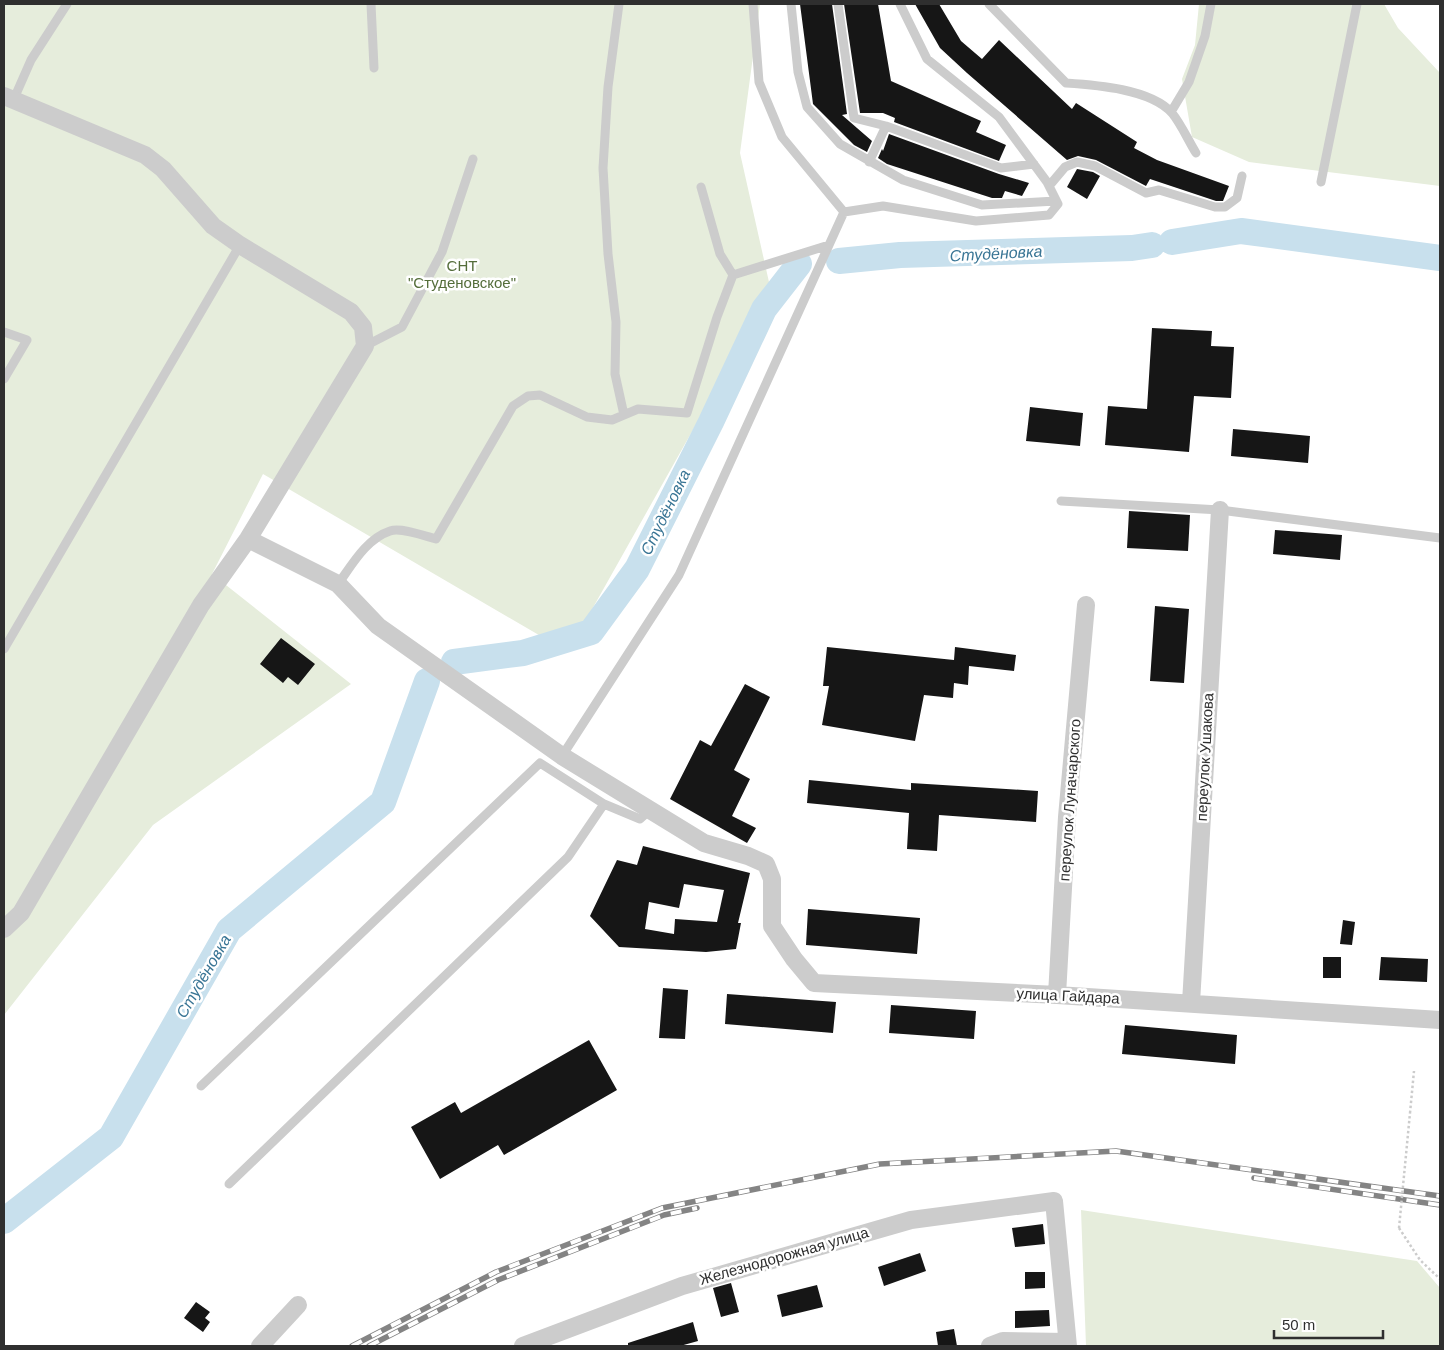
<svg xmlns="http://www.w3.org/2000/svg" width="1444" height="1350" viewBox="0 0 1444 1350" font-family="Arial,sans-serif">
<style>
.green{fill:#e6eddc}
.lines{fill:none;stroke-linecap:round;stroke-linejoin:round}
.river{stroke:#c8e0ed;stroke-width:26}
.building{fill:#161616;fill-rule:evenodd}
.path{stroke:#ccc;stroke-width:2.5;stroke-dasharray:2.5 2.5;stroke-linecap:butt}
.lane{stroke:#ccc;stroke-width:9}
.street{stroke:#ccc;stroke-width:18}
.rail-casing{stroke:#848484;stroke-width:5.5}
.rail{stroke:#fff;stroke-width:4;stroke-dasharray:11;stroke-linecap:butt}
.path-bridge{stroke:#ccc;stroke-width:2.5;stroke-dasharray:2.5 2.5;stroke-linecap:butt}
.labels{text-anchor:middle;stroke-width:5;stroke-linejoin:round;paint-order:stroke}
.park-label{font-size:15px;fill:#546d3a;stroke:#fff}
.street-label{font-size:15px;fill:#2f2f2f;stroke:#fff}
.water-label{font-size:16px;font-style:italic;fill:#397595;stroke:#fff}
</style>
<rect width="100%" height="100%" fill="#fff"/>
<!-- green -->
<path class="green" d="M4 4H760L740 153 771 291 568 652 263 474 212 574 351 684 153 825 4 1015Z
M1199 4H1384L1398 28 1440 73V186L1249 162 1192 137 1182 79 1195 45Z
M1081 1210 1417 1261 1440 1288V1346H1086Z"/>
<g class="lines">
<!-- river -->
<path class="river" d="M1172 242 1241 231 1440 258
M839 261 900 255 1132 248 1152 245
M454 662 523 653 591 632 637 569 711 422 764 309 799 264
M4 1221 111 1137 229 930 383 802 427 681"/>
</g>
<!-- building -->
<path class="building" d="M800 4H832L847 114 842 115 872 141 867 152 854 145 813 104Z
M844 4H878L891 81 981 121 976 132 1006 145 999 161 894 122 895 118 883 113H860Z
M915 4H939L961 41 982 59 999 40 1072 109 1076 103 1137 142 1134 148 1157 160 1229 186 1223 201H1216L1150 179 1146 186 1096 160 1078 156 1067 160 967 73 940 48Z
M889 134 999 174 1029 183 1022 196 1005 191 1002 198H992L887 164 878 158 882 149 883 151Z
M1077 169 1093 172 1100 176 1087 199 1067 187Z
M1152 328 1212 331 1211 346 1234 347 1231 398 1194 396 1189 452 1105 445 1108 406 1147 409Z
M1030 407 1083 413 1080 446 1026 441Z
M1233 429 1310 436 1308 463 1231 456Z
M1129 511 1190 515 1188 551 1127 548Z
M1275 530 1342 535 1340 560 1273 554Z
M1155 606 1189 609 1184 683 1150 681Z
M281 638 315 664 298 685 288 677 283 683 260 664Z
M827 647 954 660 955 647 1016 655 1014 671 969 666 968 685 954 683 953 698 924 695 915 741 822 725 829 686H823Z
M745 684 770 697 734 770 750 779 732 816 756 828 747 843 670 799 700 740 711 746Z
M809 780 911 790V783L1038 791 1036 822 939 815 937 851 907 849 909 813 807 803Z
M643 846 750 873 738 923H741L736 949 706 952 619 947 590 916 617 860 637 865ZM684 884 724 890 717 922 675 919 674 934 645 929 649 902 679 908Z
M808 909 920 918 917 954 806 945Z
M1343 920 1355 922 1352 945 1340 944Z
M1323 957H1341V978H1323Z
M1381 957 1428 959 1427 982 1379 980Z
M663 988 688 990 685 1039 659 1038Z
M727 994 836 1002 833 1033 725 1024Z
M891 1005 976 1011 974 1039 889 1033Z
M1125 1025 1237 1035 1235 1064 1122 1054Z
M589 1040 617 1090 504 1155 498 1145 440 1179 411 1127 455 1102 461 1113Z
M1043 1224 1045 1244 1015 1247 1012 1228Z
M920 1253 926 1271 884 1286 878 1267Z
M1025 1272H1045V1288L1025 1289Z
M731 1283 739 1312 721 1317 713 1288Z
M817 1285 823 1307 782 1317 777 1295Z
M196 1302 210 1312 205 1318 210 1322 203 1332 184 1318Z
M1049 1310 1050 1326 1015 1328V1311Z
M693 1322 698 1341 680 1346H628V1343Z
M954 1329 957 1346H938L936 1332Z"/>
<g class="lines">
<!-- path -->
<path class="path" d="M1410 1113 1414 1071
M1399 1228 1420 1260 1440 1279"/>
<!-- lane -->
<path class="lane" d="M371 4 374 68
M619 4 608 87 603 168 608 254 616 322 615 374 624 415
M791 4 798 72 807 107 840 144 903 180 982 205 1056 201
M838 4 854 118 886 126 1001 168 1034 164
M989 4 1066 83C1096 85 1151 89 1172 113 1181 124 1188 140 1196 153
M13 101 31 60 67 4
M1171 112 1189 82 1205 36 1211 4
M869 162 886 126
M1321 182 1357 4
M1049 186 1065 167 1077 162 1095 166 1146 193 1159 190 1215 207H1225L1237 198 1242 176
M701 187 720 254 733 275
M844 212 883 206 976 221 1049 215 1058 204 1047 182 999 117 927 59 900 4
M4 332 27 340 4 379
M365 346 402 327 442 252 473 159
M1061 501 1220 510 1440 538
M338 584C352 565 366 539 390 531 401 527 425 536 436 539L513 406 528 396 540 395 587 417 612 420 638 409 687 413 717 317 733 275 829 245
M4 649 240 245
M562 756 679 575 844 212 782 137 759 82 753 4
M201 1086 540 763 604 804
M229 1184 568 857 604 804 640 819 650 810"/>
<!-- street -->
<path class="street" d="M4 96 145 155 163 169 213 226 240 245 351 312 363 327 365 346 248 539 201 605 21 913 4 929
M248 539 338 584 378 626 562 756 704 843 748 856 766 864 772 879V926L794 959 814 983 1057 995 1440 1020
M1057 995 1067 817 1086 605
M1191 1003 1220 510
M260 1346 298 1305
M523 1346 682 1286 911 1220 1054 1201 1068 1346
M990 1346 1003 1341 1067 1342"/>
<!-- rail casing -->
<g class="rail-casing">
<path id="rail" d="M1254 1178 1440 1205
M352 1346 496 1272 662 1208 880 1164 1116 1151 1440 1196
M369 1346 498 1280 664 1215 697 1208"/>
</g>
<!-- rail -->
<use href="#rail" class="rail"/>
<!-- path-bridge -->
<path class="path-bridge" d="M1399 1228 1410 1113"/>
</g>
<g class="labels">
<!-- park labels -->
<g class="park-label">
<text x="462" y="271">СНТ<tspan x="462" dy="17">"Студеновское"</tspan></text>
</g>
<!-- street labels -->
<g class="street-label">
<text transform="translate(1205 757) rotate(-87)" y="5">переулок Ушакова</text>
<text transform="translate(1070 800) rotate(-86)" y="5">переулок Луначарского</text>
<text transform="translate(1068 996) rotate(3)" y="5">улица Гайдара</text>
<text transform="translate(784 1256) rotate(-16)" y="5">Железнодорожная улица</text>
</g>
<!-- water labels -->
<g class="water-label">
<text transform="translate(996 253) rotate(-3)" y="6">Студёновка</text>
<text transform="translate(665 512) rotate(-64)" y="6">Студёновка</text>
<text transform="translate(203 976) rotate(-60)" y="6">Студёновка</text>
</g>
</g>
<!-- border -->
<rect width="1444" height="1350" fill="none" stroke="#2f2f2f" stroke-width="10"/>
<!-- scale -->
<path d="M1274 1330v8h109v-8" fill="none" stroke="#2f2f2f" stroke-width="2.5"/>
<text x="1282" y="1330" font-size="15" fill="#2f2f2f" stroke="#ffffff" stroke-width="4" paint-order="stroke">50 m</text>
</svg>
